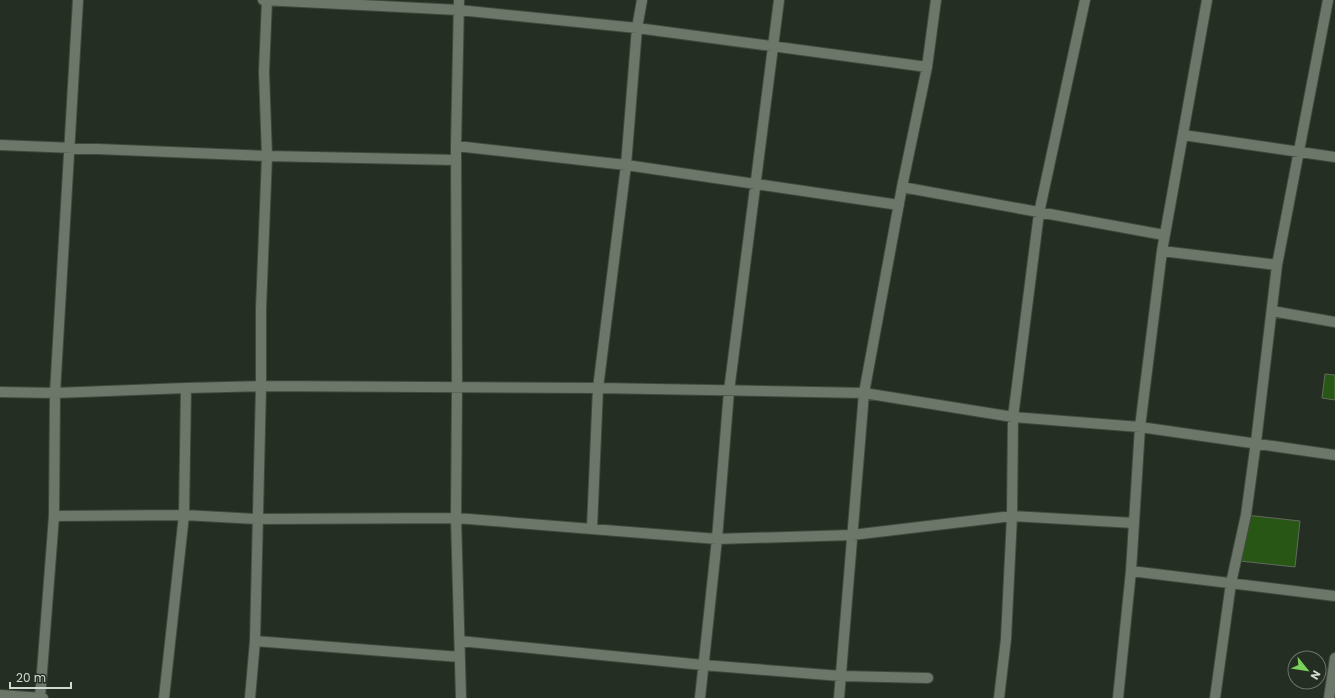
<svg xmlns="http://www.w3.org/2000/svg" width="1335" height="698" viewBox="0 0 1335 698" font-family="Poppins,sans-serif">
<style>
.building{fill:#285715;stroke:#606a5d}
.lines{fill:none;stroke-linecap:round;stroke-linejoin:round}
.minor-casing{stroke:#41493f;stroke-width:12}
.minor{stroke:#6c7769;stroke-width:10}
</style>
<rect width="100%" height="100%" fill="#252e23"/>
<!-- building -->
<path class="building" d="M1325 374 1335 375V400L1322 398Z
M1246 515 1300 521 1295 567 1240 561Z"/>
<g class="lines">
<!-- minor casing -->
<g class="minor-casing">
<path id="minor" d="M263 0 459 10 637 28 927 67
M459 0 456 146 457 387 456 518 461 698
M1183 135 1335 157
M0 145 267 156 456 160
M456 146 626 165 899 205
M902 187 1164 235
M1162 251 1277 265
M1272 311 1335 322
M0 392 55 393 186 388 261 386 598 388 864 393 1013 417 1140 427 1335 455
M54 516 184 515 257 519 456 518 717 539 852 535 1012 516 1134 523
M592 528 598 388 626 165 637 28 642 0
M1131 571 1335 596
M255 641 460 657
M460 641 703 665 841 676 928 678
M0 695 43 698
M40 698 54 516 55 393 78 0
M164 698 184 515 186 388
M250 698 255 641 261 386V309L267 156 264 72 267 0
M700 698 717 539 729 391 779 0
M839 698 864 393 902 187 927 67 936 0
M999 698 1006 639 1012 516 1013 417 1039 213 1085 0
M1118 698 1131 571 1140 427 1162 251 1207 0
M1215 698 1231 583 1246 515 1256 442 1277 265 1328 0
M1329 698 1335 658"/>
</g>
<!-- minor -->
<use href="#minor" class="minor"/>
</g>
<!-- north arrow -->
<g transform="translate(1307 670) rotate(120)"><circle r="19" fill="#252e23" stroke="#6b7269"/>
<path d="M0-3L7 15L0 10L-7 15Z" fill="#78d158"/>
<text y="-6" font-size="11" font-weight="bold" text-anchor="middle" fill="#d3d9d2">N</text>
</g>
<!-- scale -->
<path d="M10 682v6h61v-6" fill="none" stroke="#d3d9d2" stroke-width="2"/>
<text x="16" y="682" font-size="12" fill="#d3d9d2" stroke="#252e23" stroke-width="3" paint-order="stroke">20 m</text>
</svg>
